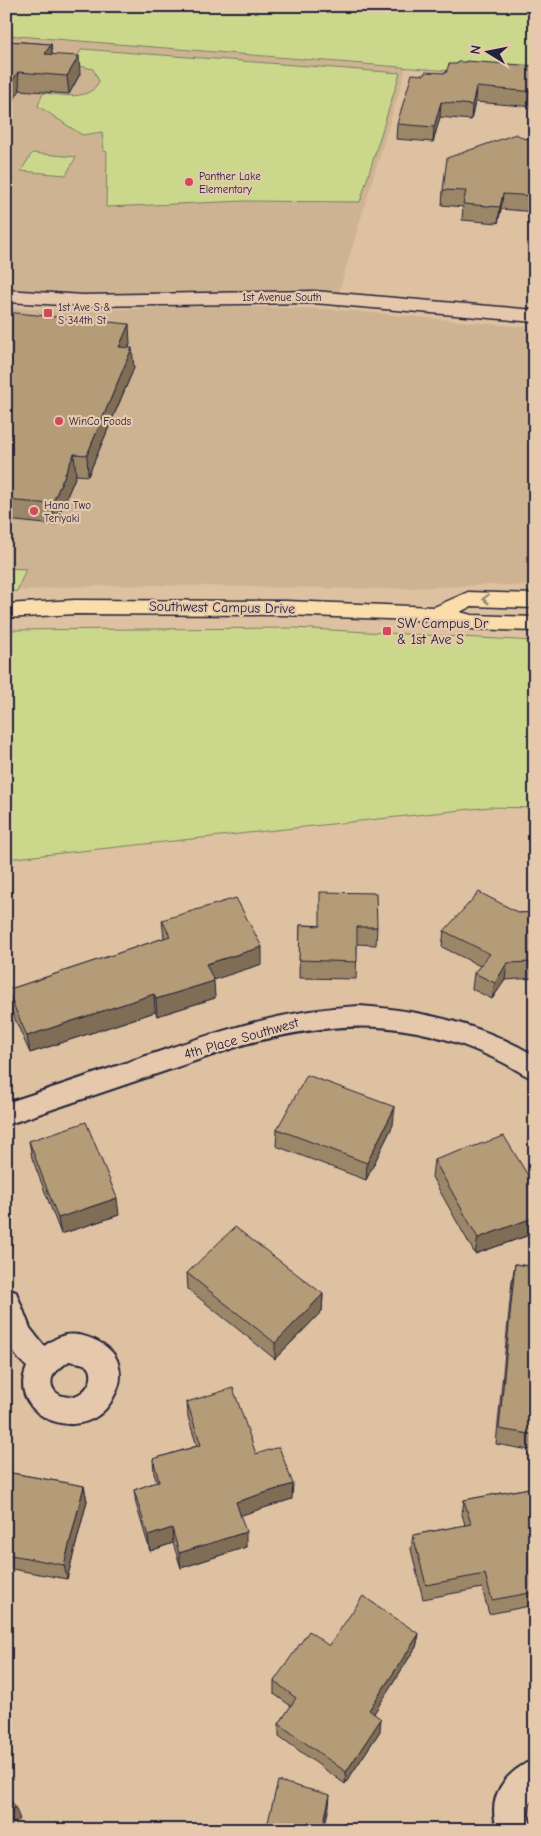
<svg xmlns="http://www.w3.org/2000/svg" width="541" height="1836" viewBox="0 0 541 1836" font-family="'Comic Neue',sans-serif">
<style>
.built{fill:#ceb392}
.green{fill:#cbd88c;stroke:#767d64}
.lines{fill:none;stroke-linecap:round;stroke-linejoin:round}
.minor-casing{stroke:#22223b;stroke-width:4}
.secondary-casing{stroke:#22223b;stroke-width:3}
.primary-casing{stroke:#22223b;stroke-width:3}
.minor{fill:#e6c8ad;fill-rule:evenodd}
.secondary{fill:#e6c8ad;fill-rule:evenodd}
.primary{fill:#fbddab;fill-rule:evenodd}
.wall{fill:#9c8667;stroke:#22223b}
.shaded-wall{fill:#7f6d54;stroke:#22223b}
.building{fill:#b59c78;stroke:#22223b}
.oneway{stroke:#8e8073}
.poi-dot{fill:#d1495b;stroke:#e6c8ad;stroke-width:2}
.labels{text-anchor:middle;stroke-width:4.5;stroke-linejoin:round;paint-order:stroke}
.far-poi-label{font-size:11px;fill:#22223b;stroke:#e6c8ad;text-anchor:start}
.far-street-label{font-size:11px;fill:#22223b;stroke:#e6c8ad}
.street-label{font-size:14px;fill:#22223b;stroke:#e6c8ad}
.poi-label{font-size:14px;fill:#22223b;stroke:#e6c8ad;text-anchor:start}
</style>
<rect width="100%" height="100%" fill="#dec1a0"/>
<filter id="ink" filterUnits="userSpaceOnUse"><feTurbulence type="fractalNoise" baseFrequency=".02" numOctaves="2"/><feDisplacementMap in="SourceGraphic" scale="10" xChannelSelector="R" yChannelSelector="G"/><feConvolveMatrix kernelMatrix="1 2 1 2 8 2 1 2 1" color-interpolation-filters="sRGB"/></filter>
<g filter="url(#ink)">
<!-- built -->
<path class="built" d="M6 35 406 68 337 298 6 296Z
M217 306 331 309 535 328V586L488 585 386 589 146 585 62 587 17 591 26 570 6 568V308L94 310Z"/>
<!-- green -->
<path class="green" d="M6 6H535V78L6 35Z
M82 49 400 73 360 202 244 201 106 207 107 152 104 151 102 132 82 135 38 106 43 93C62 95 90 102 99 81L93 69 72 64Z
M32 153 76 157 66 175 21 171Z
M6 568 26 569 17 591 6 592Z
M293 628 535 641V808L490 807 6 859V630Z"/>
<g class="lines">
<!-- minor casing -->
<g class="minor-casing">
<path id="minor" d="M359 1006C420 1010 482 1024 535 1056V1079C525 1076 517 1070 508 1065 497 1059 485 1054 473 1049 393 1017 327 1023 245 1044L6 1125V1103C52 1088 97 1073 143 1057 216 1032 281 1010 359 1006Z
M6 1289 16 1292 30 1328 44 1346C50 1342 57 1337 65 1335 82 1332 110 1343 117 1360 122 1373 121 1384 114 1396 89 1450 4 1418 27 1367 0 1344 6 1321 6 1289ZM69 1361C77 1363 90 1362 91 1373 92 1378 90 1383 87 1387 74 1405 47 1396 52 1378 54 1371 63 1366 69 1361Z
M535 1759V1797L529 1804 528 1814 532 1830H498C485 1797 506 1771 535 1759Z"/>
</g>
<!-- secondary casing -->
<g class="secondary-casing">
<path id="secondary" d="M6 290 83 295 314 291 535 310V322L314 303 83 306 6 302Z"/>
</g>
<!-- primary casing -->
<g class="primary-casing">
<path id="primary" d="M468 592 535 594V608L472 606 460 612 472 615 535 617V631L472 629 437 621 286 615 75 614 6 618V604L75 600 286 601 434 607Z"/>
</g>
<!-- minor -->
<use href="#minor" class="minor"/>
<!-- secondary -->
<use href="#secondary" class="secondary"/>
<!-- primary -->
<use href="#primary" class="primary"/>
</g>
<!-- wall -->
<path class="wall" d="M7 41 51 44 52 54 80 74 69 94 20 90Z
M457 64 535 66V107L475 102 471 120 440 117 433 142 396 139 397 124 424 75 446 73Z
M535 136V212L501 209 498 223 462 220 463 207 442 205 443 190 525 139Z
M6 312 130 344 129 347 134 368 88 476 76 475 55 525 6 520Z
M535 912V978L505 980 492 999 472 989 474 973 480 966 442 947 444 931 519 913Z
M162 920 262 964 213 979 215 998 157 1016 155 1012 30 1053 10 1008 7 990 164 938Z
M300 925 377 927 376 945 357 944 356 979 299 978Z
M393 1125 366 1180 276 1146 277 1129Z
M29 1141 119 1215 61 1234 32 1158Z
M434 1160 535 1187V1233L475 1254 432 1177Z
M515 1264 535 1267V1451L496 1444 512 1281Z
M187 1273 323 1294 322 1311 275 1359 188 1289Z
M187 1402 256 1454 292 1499 240 1515 246 1547 181 1568 173 1543 150 1551 136 1504 134 1490 157 1482 154 1474 153 1459 197 1446 188 1417Z
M6 1472 84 1486 87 1501 67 1579 6 1568Z
M535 1487V1605L489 1614 482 1588 423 1599 411 1549 413 1535 465 1525 462 1514 464 1500Z
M419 1634 416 1647 374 1713 380 1731 345 1784 279 1736V1724L291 1706 274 1694V1681L329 1646Z"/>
<!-- shaded-wall -->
<path class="shaded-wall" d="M51 44 53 62 45 54Z
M79 56 80 74 69 94 67 76Z
M18 72 20 90 6 113V91Z
M476 87 475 102 471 120 472 105Z
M441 102 440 117 433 142 434 127Z
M503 194 501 209 498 223 500 207Z
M129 324 130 344 120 367 119 347Z
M132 348 134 368 88 476 87 455Z
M74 454 76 475 55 525 52 504Z
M262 947V964L207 982 206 964Z
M507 963 505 980 492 999 495 983Z
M214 981 215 998 157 1016 156 999Z
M154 994 155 1012 30 1053 27 1036Z
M395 1107 393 1125 366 1180 367 1163Z
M117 1198 119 1215 61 1234 58 1218Z
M535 1217V1233L475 1254 478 1238Z
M323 1294 322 1311 275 1359V1343Z
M293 1484 292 1499 236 1517V1502Z
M84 1486 87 1501 67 1579 64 1565Z
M172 1528 173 1543 150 1551 148 1536Z
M246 1532V1547L181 1568 179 1553Z
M419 1634 416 1647 368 1723 369 1710Z
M381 1719 380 1731 345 1784 346 1772Z
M330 1795 329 1807 324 1830H322Z
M15 1807 20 1819 6 1829V1815Z"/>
<!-- building -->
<path class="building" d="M7 41 51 44 45 54 79 56 67 76 18 72 6 91V42Z
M466 61 535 66V92L476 87 472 105 441 102 434 127 397 124 412 74 424 75 425 72 446 73 449 64H457L458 62H466Z
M516 134 525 139 535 136V196L503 194 500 207 463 204 466 191 443 190 447 158Z
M6 312 129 324 119 347 132 348 87 455 74 454 52 504 6 500Z
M320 892 376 893 377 927H357V962L299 960 300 925 320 926Z
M479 892 519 913 535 912V962L507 963 495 983 474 973 490 954 444 931Z
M236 898 262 947 206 964 214 981 156 999 154 994 27 1036 7 990 170 936 162 920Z
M307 1075 395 1107 367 1163 277 1129Z
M86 1122 117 1198 58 1218 29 1141Z
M504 1136 535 1187V1217L478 1238 434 1160Z
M235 1227 323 1294 275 1343 187 1273Z
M515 1264 535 1267V1435L499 1429Z
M233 1388 256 1454 279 1447 293 1484 236 1502 246 1532 179 1553 172 1528 148 1536 134 1490 159 1481 153 1459 201 1445 187 1402Z
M6 1472 84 1486 64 1565 6 1554Z
M535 1487V1592L492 1600 485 1574 426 1585 413 1535 471 1524 464 1500Z
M363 1596 419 1634 369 1710 381 1719 346 1772 279 1724 296 1698 274 1681 309 1631 329 1646Z
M278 1781 330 1795 322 1830H266Z
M6 1793 15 1807 6 1815Z"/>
<!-- one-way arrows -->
<defs><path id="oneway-chevron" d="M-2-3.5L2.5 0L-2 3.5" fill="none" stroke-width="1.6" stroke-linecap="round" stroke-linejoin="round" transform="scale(1.25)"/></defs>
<use class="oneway" href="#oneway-chevron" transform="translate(486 599) rotate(-178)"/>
</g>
<!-- markers -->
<g class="poi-dot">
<circle cx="189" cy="182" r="5"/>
<rect x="43" y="308" width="10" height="10" rx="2.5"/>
<circle cx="59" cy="421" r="5"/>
<circle cx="34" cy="511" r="5"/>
<rect x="382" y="626" width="10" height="10" rx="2.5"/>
</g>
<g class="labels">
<!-- far-poi labels -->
<g class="far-poi-label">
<text x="199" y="180">Panther Lake<tspan x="199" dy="13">Elementary</tspan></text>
<text x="58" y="311">1st Ave S &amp;<tspan x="58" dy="13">S 344th St</tspan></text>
<text x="69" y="425">WinCo Foods</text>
<text x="44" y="509">Hana Two<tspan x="44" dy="13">Teriyaki</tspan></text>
</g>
<!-- far-street labels -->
<g class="far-street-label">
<text x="282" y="301">1st Avenue South</text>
</g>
<!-- street labels -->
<g class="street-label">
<text transform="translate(222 607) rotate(1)" y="5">Southwest Campus Drive</text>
<text transform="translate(241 1038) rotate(-16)" y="5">4th Place Southwest</text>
</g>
<!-- poi labels -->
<g class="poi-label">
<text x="397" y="628">SW Campus Dr<tspan x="397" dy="16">&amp; 1st Ave S</tspan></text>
</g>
</g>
<!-- margin -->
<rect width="541" height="1836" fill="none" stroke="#e6c8ad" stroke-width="25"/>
<rect x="12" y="12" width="516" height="1811" fill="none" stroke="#22223b" stroke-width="2" filter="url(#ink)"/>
<!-- north arrow -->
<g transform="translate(488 52) rotate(280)" stroke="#e6c8ad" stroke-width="4" paint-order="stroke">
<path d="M0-4L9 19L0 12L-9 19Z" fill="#22223b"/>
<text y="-8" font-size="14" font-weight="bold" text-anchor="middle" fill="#22223b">N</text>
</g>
</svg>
